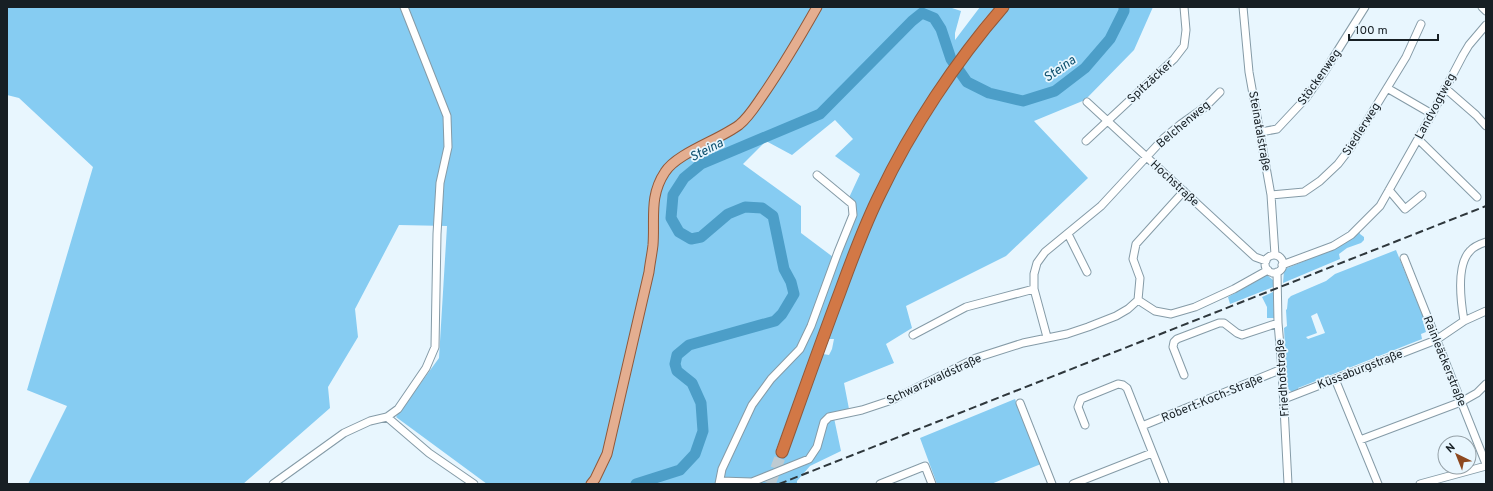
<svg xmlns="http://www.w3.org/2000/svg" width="1493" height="491" viewBox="0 0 1493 491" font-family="Overpass,sans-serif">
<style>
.green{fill:#86ccf2;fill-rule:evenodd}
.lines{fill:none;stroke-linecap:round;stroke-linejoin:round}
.river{stroke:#4c9ec8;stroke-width:11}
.highway-tunnel{stroke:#becbd2;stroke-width:11;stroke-dasharray:11 5.5;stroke-linecap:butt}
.minor-casing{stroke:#859ba7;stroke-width:9}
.major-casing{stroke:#91593a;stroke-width:11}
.highway-casing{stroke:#91593a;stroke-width:13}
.minor{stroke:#fff;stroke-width:7}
.major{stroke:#e4ae90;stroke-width:9}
.highway{stroke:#d27846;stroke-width:11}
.rail{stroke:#2e373c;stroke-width:2;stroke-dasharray:8 4;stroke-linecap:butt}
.labels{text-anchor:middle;stroke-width:3.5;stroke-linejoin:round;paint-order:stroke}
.street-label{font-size:12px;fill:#171f24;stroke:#e8f6fe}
.water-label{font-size:13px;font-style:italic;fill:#0b4e6c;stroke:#e8f6fe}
</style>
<rect width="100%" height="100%" fill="#e8f6fe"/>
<!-- green -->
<path class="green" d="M7 7H949L961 11 955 33V40L980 7H995L981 23 926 102 849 254 776 450 787 454 823 354 829 355 832 349 834 339H829L828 337C847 289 863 240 886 194 920 127 962 64 1010 7H1153L1134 50 1085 100 1034 121 1088 178 1006 256 906 306 912 328 886 344 894 363 844 383 849 409 834 418 841 451 810 466 797 481V484H487L396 417 439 358 447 226 399 225 355 309 358 337 328 387 330 408 243 484H28L67 406 27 390 93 167 19 98 7 95ZM835 120 853 139 835 156 860 174 847 202 851 209 850 214 833 257 801 233V206L743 164 766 141 792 155Z
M1359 231 1360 234 1364 237V240L1361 243 1347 248 1339 254 1340 259 1283 283 1284 271 1285 269 1336 248Z
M1396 250 1424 319 1423 322 1426 332 1421 334 1422 339 1298 388 1299 392H1292L1287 388 1284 328 1287 326 1286 310 1287 309 1288 299 1291 296 1326 281 1335 274ZM1317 313 1325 333 1308 339 1306 337 1317 333 1311 316Z
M1267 275 1273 280V287L1230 304 1228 297Z
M1273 292 1274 318H1267V307L1262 297Z
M1015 399 1041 464 991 484H937L920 438Z"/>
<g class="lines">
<!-- river -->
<path class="river" d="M636 484 680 470 695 454 703 431 701 403 692 383 677 371 675 364 677 355 689 345 775 321 782 314 794 294 791 282 784 269 773 216 762 208 745 207 728 214 701 237 691 239 679 232 671 218 673 195 684 178 701 164 820 114 912 21 922 13 934 18 941 29 951 59 967 82 989 93 1023 101 1055 91 1085 68 1110 39 1124 11V7"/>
<!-- highway-tunnel -->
<path class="highway-tunnel" d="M770 484 782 452"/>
<!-- minor casing -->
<g class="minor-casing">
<path id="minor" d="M1243 7 1249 72 1271 195 1275 255
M1482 7 1486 11
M1387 88 1432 114
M1445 88 1476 115 1486 126
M1087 102 1255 257 1266 261
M1261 132 1277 129 1306 98 1323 74 1365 7
M1418 139 1477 197
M1086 141 1174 59 1184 46 1186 30 1184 7
M1389 190 1405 209 1422 195
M1271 195 1304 192 1320 181 1338 164 1351 147 1406 57 1421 24
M1068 234 1087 272
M1265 264a9 9 0 1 1 18 0a9 9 0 1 1-18 0Z
M1404 258 1486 464
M1282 265 1333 246 1351 235 1380 206 1432 114 1463 55 1469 45 1486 25
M1277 272 1278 323 1282 369 1288 484
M1138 300 1155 311 1171 314 1195 307 1234 289 1268 270
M1464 321C1461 303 1456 265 1470 251 1474 246 1480 244 1486 242
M913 335 966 307 1034 289
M1047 337 1034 289V274L1037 263 1045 252 1101 206 1164 138 1181 124 1205 107 1220 92
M1184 375 1173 347 1174 342 1177 339 1219 323H1224L1237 333 1242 335 1278 323
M1335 379 1378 484
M1284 399 1436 340 1464 321 1486 311
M1020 403 1052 484
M387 417 429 453 474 484
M1085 425 1078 407 1081 399 1118 384 1123 385 1127 388 1165 484
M1142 426 1282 369
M1360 440 1461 402 1477 393 1486 384
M720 481 752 482 809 459 817 447 824 422 829 417 862 410 892 400 976 358 1023 343 1067 334 1088 327 1116 316 1128 309 1138 300 1140 278 1133 259 1136 244 1184 191
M273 484 344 433 370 421 387 417 398 409 426 368 435 347 437 234 440 183 448 147 447 116 404 7
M719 484 722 469 752 405 771 379 800 349 811 326 838 252 853 215 852 204 817 175
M880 484 925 466 932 484
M1073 484 1152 453
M1420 484 1486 466"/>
</g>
<!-- major casing -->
<g class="major-casing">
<path id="major" d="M591 484 595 479 607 454 649 272C650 263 652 254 653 245 655 218 649 196 665 172 677 153 719 140 739 125 749 117 756 105 763 95 783 66 800 37 817 7"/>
</g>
<!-- highway casing -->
<g class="highway-casing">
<path id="highway" d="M782 452C801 399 820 345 840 292 852 259 864 226 880 194 911 129 956 61 1003 7"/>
</g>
<!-- minor -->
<use href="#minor" class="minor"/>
<!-- major -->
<use href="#major" class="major"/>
<!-- highway -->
<use href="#highway" class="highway"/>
<!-- rail -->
<path class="rail" d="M779 484 1486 206"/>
</g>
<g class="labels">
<!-- street labels -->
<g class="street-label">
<text transform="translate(1319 77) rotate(-55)" y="4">Stöckenweg</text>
<text transform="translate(1150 81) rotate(-43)" y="4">Spitzäcker</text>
<text transform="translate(1435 106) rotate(-62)" y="4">Landvogtweg</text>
<text transform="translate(1183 124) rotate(-40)" y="4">Belchenweg</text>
<text transform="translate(1361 129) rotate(-58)" y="4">Siedlerweg</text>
<text transform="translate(1260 131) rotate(80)" y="4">Steinatalstraße</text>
<text transform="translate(1175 183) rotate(43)" y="4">Hochstraße</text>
<text transform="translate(1445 361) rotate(68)" y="4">Rainleäckerstraße</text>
<text transform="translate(1360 369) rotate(-21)" y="4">Küssaburgstraße</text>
<text transform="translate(1282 378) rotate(-94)" y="4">Friedhofstraße</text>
<text transform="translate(934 379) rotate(-25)" y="4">Schwarzwaldstraße</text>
<text transform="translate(1212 398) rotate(-22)" y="4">Robert-Koch-Straße</text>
</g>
<!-- water labels -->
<g class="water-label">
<text transform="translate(1059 68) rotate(-35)" y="5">Steina</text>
<text transform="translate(706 149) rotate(-27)" y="5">Steina</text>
</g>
</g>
<!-- border -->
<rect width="1493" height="491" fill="none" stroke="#171f24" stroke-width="16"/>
<!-- north arrow -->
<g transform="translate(1457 455) rotate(317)"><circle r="19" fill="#e8f6fe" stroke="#94a0a7"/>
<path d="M0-3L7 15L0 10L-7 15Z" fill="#8d481f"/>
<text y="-6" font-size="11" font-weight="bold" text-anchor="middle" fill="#171f24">N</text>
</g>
<!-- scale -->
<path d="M1349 34v6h89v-6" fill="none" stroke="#171f24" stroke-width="2"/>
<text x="1355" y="34" font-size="12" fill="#171f24" stroke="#e8f6fe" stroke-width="3" paint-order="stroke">100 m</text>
</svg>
